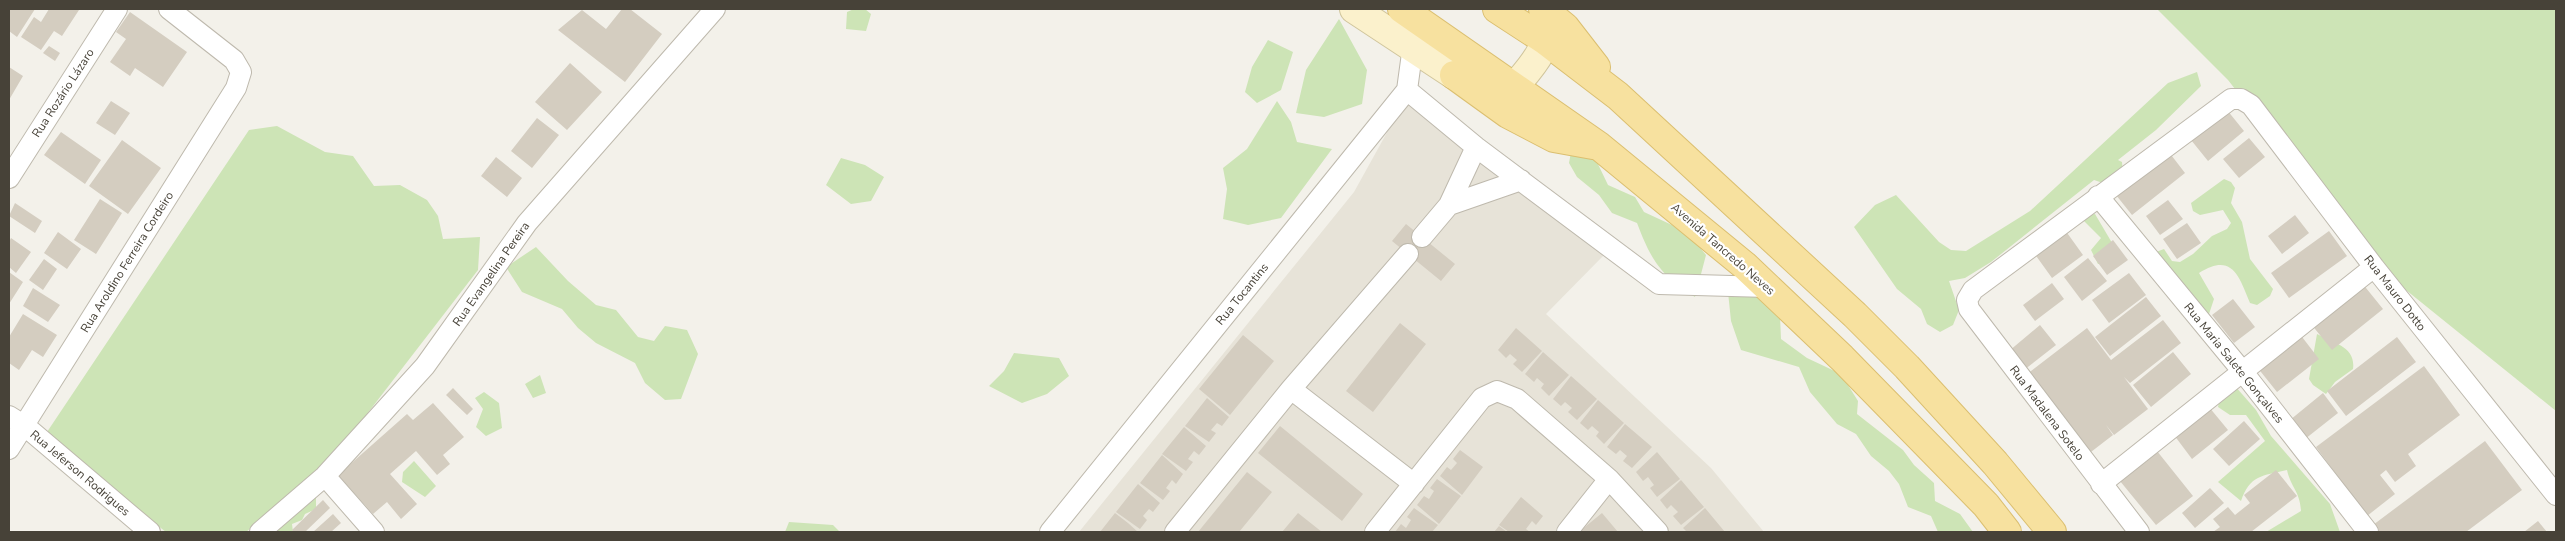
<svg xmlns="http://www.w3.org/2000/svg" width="2565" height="541" viewBox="0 0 2565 541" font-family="'Nunito Sans',sans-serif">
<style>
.residential{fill:#e7e3d8}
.green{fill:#cde4b6}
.building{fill:#d4cdc0}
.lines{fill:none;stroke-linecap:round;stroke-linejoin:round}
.street-casing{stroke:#beb9ad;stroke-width:22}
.secondary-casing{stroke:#d0c59c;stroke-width:30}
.primary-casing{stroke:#dbbf70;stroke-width:30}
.street{stroke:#fff;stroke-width:20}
.secondary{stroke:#fbf1cc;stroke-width:28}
.primary{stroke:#f7e19f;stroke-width:28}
.labels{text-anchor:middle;stroke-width:4.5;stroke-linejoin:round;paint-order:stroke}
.street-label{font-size:12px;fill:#474238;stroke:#fff}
</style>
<rect width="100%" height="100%" fill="#f3f1ea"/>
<!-- residential -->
<path class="residential" d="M1405 100 1604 255 1546 314 1711 468 1764 532H1079L1354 192Z"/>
<!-- green -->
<path class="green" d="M854 9H865L871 14 866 31 846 29 847 12Z
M2157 9H2556V411L2370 261 2228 80Z
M1339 19 1367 70 1362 104 1324 117 1296 113 1306 70Z
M1268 40 1293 52 1281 90 1257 103 1245 92 1252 67Z
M2197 72 2201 86 2156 130 2118 160 2122 162 2124 190 2094 180 1991 262 1965 278 1949 281 1959 310 1953 325 1940 332 1927 324 1921 309 1897 289 1854 227 1875 205 1896 195 1939 242 1951 250 1966 251 2030 211 2168 83Z
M1277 101 1291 122 1297 142 1332 149 1281 218 1248 225 1223 219 1227 189 1223 168 1247 149Z
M277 126 325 152 353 156 374 186 400 185 427 200 438 216 443 239 480 237 478 270 323 471 246 532H166L111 489 47 432 249 130Z
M1571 152 1596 160 1608 185 1635 197 1644 212 1672 225 1696 243 1706 255 1695 297C1661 276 1651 260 1637 223L1612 213 1599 195 1577 177 1569 163Z
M841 158 865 165 884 177 871 201 851 204 826 185Z
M2224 179 2231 182 2235 188 2231 203 2242 222 2250 259 2273 289 2270 296 2257 305 2250 303C2239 276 2232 252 2199 273L2214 299 2209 314 2203 318 2156 252 2164 249 2172 261 2180 262 2193 254 2212 236 2227 229 2231 223 2223 210 2200 215 2193 211 2191 203Z
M2095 214 2118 253 2107 264H2098L2091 250 2101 238 2079 216Z
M536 247 568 281 596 305 616 310 638 337 654 341 665 326 687 330 698 354 681 399 665 400 645 383 635 363 596 343 578 328 562 309 522 292 506 267Z
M1728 292H1763L1780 316 1781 339 1807 358 1841 374 1858 401 1857 414 1903 450 1914 465 1934 483 1935 501 1960 514 1973 532H1938L1931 516 1908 507 1899 484 1889 471 1871 456 1856 434 1837 424 1810 392 1799 367 1741 350 1731 321Z
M2317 334C2334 343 2356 347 2353 369L2335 382 2326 394 2313 385 2309 379Z
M1014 353 1059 358 1069 376 1047 394 1022 403 989 386 1004 371Z
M540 375 546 393 533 398 525 384Z
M2235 386 2256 410 2271 436 2330 504 2340 532H2266L2301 511C2300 491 2291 488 2287 470 2262 476 2250 475 2241 501L2218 482 2265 441 2246 415H2230L2218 407 2221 392Z
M484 392 499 403 502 428 486 436 476 427 483 409 475 398Z
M414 461 436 486 425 497 402 482 403 472Z
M316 493V509L305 514 302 520 292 524 293 532H271Z
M789 522 833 525 840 532H785Z"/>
<!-- building -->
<path class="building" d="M9 9H35L17 37 9 31Z
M49 9 79 10 62 36 54 31 41 50 21 37 34 17 41 22Z
M622 9H630L662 34 625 82 558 30 582 10 606 29Z
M130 12 187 52 163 87 135 68 130 76 110 62 126 39 116 32Z
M49 46 60 53 55 61 43 53Z
M570 63 602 92 567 130 535 102Z
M9 67 23 76 9 100Z
M111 101 130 113 115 135 96 123Z
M2223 105 2244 131 2208 161 2187 135Z
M537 118 559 135 532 168 511 151Z
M61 132 101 160 85 184 44 155Z
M2249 138 2265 157 2239 178 2223 159Z
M122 140 161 168 128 214 89 186Z
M2165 147 2185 173 2132 215 2112 190Z
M496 157 522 178 507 197 481 176Z
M100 199 122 213 96 254 74 240Z
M2168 200 2183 219 2160 235 2146 216Z
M15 203 42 221 35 233 9 216Z
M2295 215 2309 233 2282 254 2268 236Z
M2187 223 2201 243 2177 259 2163 239Z
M1406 224 1455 264 1441 281 1392 241Z
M2065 230 2083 255 2052 278 2034 253Z
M2329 231 2347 256 2289 298 2271 273Z
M58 232 81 249 67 269 44 253Z
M11 238 31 252 16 273 9 267V242Z
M2113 240 2128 260 2107 275 2093 256Z
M2088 258 2107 281 2082 301 2064 277Z
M44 259 57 269 43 290 29 280Z
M9 272 23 282 9 304Z
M2129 273 2146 295 2109 323 2092 300Z
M2052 283 2064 299 2035 321 2023 305Z
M2362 283 2383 309 2332 350 2311 324Z
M33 288 60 305 48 322 23 306Z
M2146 297 2161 316 2110 356 2095 337Z
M2233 299 2255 327 2234 343 2212 315Z
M23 314 57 335 43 357 32 350 19 370 9 363V337Z
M2163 320 2181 343 2130 383 2124 377 2148 409 2114 435 2106 425 2113 435 2087 455 2027 374 2087 328 2111 360Z
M1400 323 1426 344 1373 412 1346 391Z
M2040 325 2056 345 2024 370 2009 351Z
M1516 328 1542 351 1522 372 1513 364 1517 360 1510 354 1506 358 1498 350Z
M2299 333 2319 359 2277 392 2257 367Z
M1243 335 1274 361 1230 415 1199 389Z
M2397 337 2416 362 2346 416 2327 391Z
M1543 352 1569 375 1549 396 1541 388 1544 384 1537 378 1534 382 1525 374Z
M2173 352 2191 374 2151 407 2133 385Z
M2424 366 2460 415 2408 454 2416 466 2395 482 2386 470 2380 475 2395 494 2367 516 2316 447Z
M1571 376 1597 399 1577 420 1568 412 1572 408 1565 402 1561 406 1553 399Z
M453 388 473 409 467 415 446 395Z
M2323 393 2338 413 2305 439 2290 420Z
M1207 398 1229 417 1222 426 1217 423 1211 430 1216 433 1209 442 1185 426Z
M1598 400 1624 423 1604 444 1596 436 1599 432 1592 426 1588 430 1580 423Z
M433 403 464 437 443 455 450 464 437 475 416 451 390 474 417 504 401 519 387 502 373 514 338 475 407 414 413 420Z
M2209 407 2228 430 2192 459 2174 435Z
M2244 421 2260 439 2229 466 2213 449Z
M1625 424 1652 447 1632 468 1623 461 1627 456 1620 450 1616 454 1607 447Z
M1280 426 1363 494 1342 521 1258 453Z
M1184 427 1206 446 1199 455 1194 451 1188 459 1193 462 1186 471 1162 454Z
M2485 441 2522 490 2466 532H2378L2373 525Z
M1460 450 1483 467 1462 495 1440 476 1447 467 1451 470 1457 463 1453 459Z
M2157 451 2193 496 2156 525 2120 481Z
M1657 452 1680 479 1657 497 1650 488 1654 485 1648 477 1643 481 1636 472Z
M1162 455 1183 474 1176 484 1172 480 1166 488 1170 491 1163 500 1140 483Z
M2276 470 2297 496 2251 532H2213L2220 527 2213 519 2228 507 2235 515 2250 503 2244 495Z
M1247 472 1272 492 1239 532H1198Z
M1437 479 1461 496 1439 524 1417 505 1424 496 1429 499 1434 491 1430 488Z
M1681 480 1704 507 1681 525 1673 516 1678 512 1671 505 1667 509 1660 500Z
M1138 484 1160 503 1153 512 1149 509 1143 516 1147 520 1140 529 1116 512Z
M2210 488 2224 503 2195 528 2182 513Z
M1521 497 1543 516 1536 525 1532 521 1526 529 1530 532H1509L1499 525Z
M323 500 330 508 305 532H294L292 530Z
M1414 508 1438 525 1432 532H1395L1401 524 1406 528 1411 520 1407 517Z
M1705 508 1725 532H1687L1683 528Z
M1115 513 1128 523 1138 532H1100Z
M1298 513 1322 532H1282Z
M1602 513 1618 532H1581L1580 531Z
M333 514 341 523 331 532H313Z
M2538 521 2547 532H2524Z
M1499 526 1507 532H1494Z"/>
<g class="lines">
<!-- street casing -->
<g class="street-casing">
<path id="street" d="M1407 90 1476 147 1659 284 1768 287
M9 178 117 9
M2098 196 2243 372 2368 532
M1449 205 1521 180
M1422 237 1449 205 1476 147
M1291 389 1408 254
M9 416 25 426 150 532
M9 449 236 88 241 72 234 60 169 9
M325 476 374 532
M2101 484 2374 267
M260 532 325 476 425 366 527 223 715 9
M1050 532 1407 90 1413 46
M1175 532 1291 389 1414 484
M1375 532 1482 398 1497 391 1517 399 1609 479 1658 532
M1567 532 1609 479
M2139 532 1969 309 1967 300 1973 290 2231 99H2241L2251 105 2374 267 2556 495"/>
</g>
<!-- secondary casing -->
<g class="secondary-casing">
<path id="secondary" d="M1354 9 1454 75 1477 82 1515 86C1532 66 1552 46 1545 17"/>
</g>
<!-- primary casing -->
<g class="primary-casing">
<path id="primary" d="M1402 9 1599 146 1744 265 1842 358 1986 505 2007 532
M1497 9 1546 41 1618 96 1855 315 1907 367 1995 463 2052 532
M1543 9 1565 27 1596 67
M1454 75 1508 114 1554 138 1593 145"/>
</g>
<!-- street -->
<use href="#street" class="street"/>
<!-- secondary -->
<use href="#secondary" class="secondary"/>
<!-- primary -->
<use href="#primary" class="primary"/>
</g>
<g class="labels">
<!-- street labels -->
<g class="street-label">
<text transform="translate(63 93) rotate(-57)" y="4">Rua Rozário Lázaro</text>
<text transform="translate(1723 249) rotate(41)" y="4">Avenida Tancredo Neves</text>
<text transform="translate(127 262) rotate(-58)" y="4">Rua Aroldino Ferreira Cordeiro</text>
<text transform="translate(491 274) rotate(-55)" y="4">Rua Evangelina Pereira</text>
<text transform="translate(2395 293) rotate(52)" y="4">Rua Mauro Dotto</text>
<text transform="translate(1242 294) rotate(-51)" y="4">Rua Tocantins</text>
<text transform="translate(2234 363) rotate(51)" y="4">Rua Maria Salete Gonçalves</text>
<text transform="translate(2047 413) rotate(53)" y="4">Rua Madalena Sotelo</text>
<text transform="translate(80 473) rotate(40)" y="4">Rua Jeferson Rodrigues</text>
</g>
</g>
<!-- border -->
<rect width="2565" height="541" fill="none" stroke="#474238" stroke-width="20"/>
</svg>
